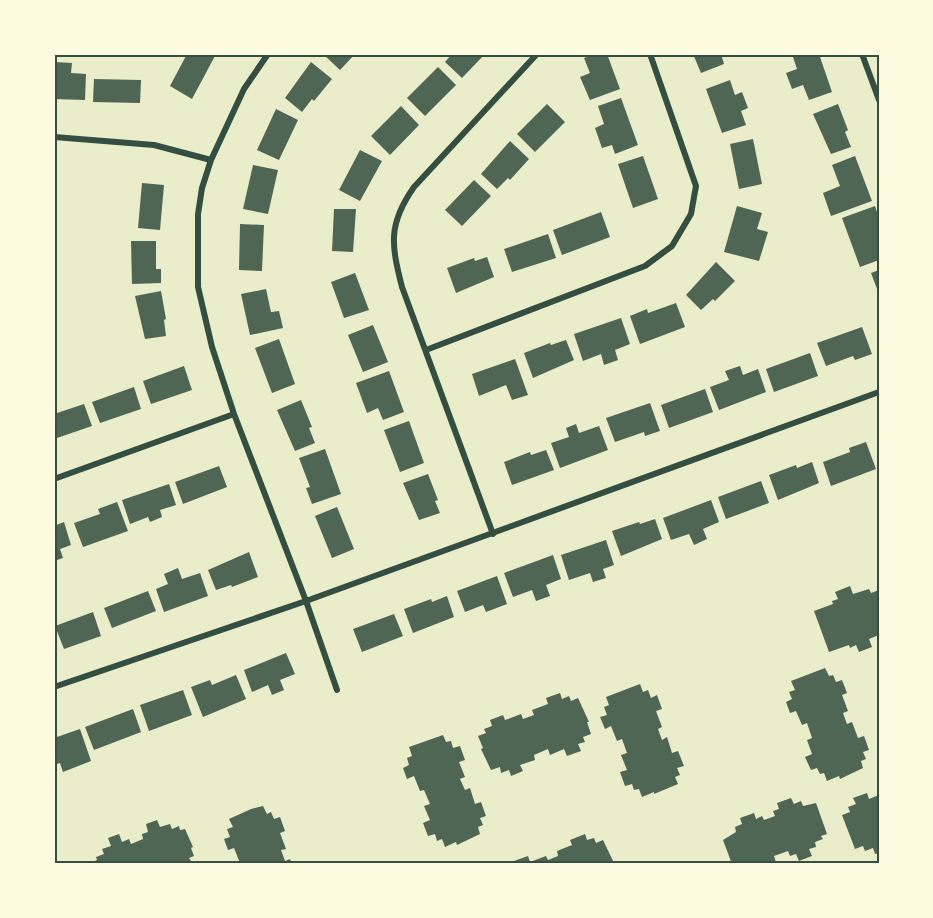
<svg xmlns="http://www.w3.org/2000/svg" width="933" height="918" viewBox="0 0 933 918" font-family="'Exo 2',sans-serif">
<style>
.building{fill:#4f6655}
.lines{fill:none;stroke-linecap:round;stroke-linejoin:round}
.minor{stroke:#344e41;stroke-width:6}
.neatline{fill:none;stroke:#344e41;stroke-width:2}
</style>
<rect width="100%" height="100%" fill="#e9edc9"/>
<!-- building -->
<path class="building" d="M187 54H216L192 99 170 86Z
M323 54H355L340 70Z
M452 54H485L462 78 445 62Z
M596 54H607L620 89 590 100 580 77 590 73 584 58Z
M693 54H721L724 64 701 73Z
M792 54H819L832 92 809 100 803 85 792 89 786 73 797 69Z
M54 62 72 63 71 73 86 74 85 100 54 99Z
M311 62 332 79 314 101 312 99 302 112 285 98Z
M438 67 456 85 425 116 407 98Z
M94 79 141 80 140 103 93 102Z
M730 80 735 95 742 92 748 108 741 111 746 125 722 133 706 89Z
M621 98 638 145 615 154 612 145 602 148 595 128 604 124 598 106Z
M547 104 565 122 535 152 517 134Z
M838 104 848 130 845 132 851 147 831 154 813 114Z
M401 106 419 125 390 155 371 136Z
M276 109 298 120 279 160 257 150Z
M753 139 762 184 739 189 730 144Z
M510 141 529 159 510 180 508 178 497 189 481 174Z
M360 150 382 161 360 201 339 190Z
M643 156 658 199 633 208 618 164Z
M855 156 872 201 831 216 823 193 840 186 832 165Z
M253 165 278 170 268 214 243 209Z
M474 180 491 196 462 226 445 210Z
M142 183 164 185 160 230 138 228Z
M737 206 762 213 757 229 768 232 759 261 724 252Z
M875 206 879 218V260L860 267 842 218Z
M334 209H356L353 252 332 251Z
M601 212 610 237 562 255 553 230Z
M240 224 264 225 262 271 239 270Z
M548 234 556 258 512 272 504 249Z
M131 241H156V269H161V283L132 284Z
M487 257 494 277 456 293 447 268 474 258 475 261Z
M716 262 735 281 715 301 713 299 701 310 686 295Z
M879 270V294L871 273Z
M355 273 369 310 344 318 331 282Z
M266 289 271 312 279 311 283 328 250 335 241 294Z
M161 291 166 319 164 320 166 336 145 339 135 296Z
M676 303 685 327 640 344 630 316 647 309 648 313Z
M621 318 630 344 615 350 618 360 604 365 601 354 583 361 574 334Z
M373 325 388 362 363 372 348 335Z
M862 327 872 354 855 360 853 356 826 366 817 343Z
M279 339 295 384 272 393 255 348Z
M566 340 574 360 533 378 524 353 550 343 551 345Z
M810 353 818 376 774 392 766 369Z
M515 359 528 395 512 400 506 385 479 396 472 374Z
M184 366 192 390 151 404 143 381Z
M740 366 743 375 758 369 766 392 719 410 710 387 729 380 725 371Z
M389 371 404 412 383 420 378 408 367 413 356 383Z
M134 387 141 409 100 423 92 402Z
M705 389 713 412 669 428 661 405Z
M301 400 312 427 309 428 315 443 295 451 277 410Z
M650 403 660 431 645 436 644 432 615 442 606 418Z
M84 404 92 426 54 439V414Z
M409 421 424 463 400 472 384 430Z
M576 424 579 433 599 426 608 450 560 468 551 443 569 437 566 428Z
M866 442 876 469 831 486 823 462 850 452 849 448Z
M325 449 341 494 312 504 306 488 310 487 299 458Z
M546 450 554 470 512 485 504 462 530 452 531 455Z
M812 462 819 483 778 500 769 475 796 465 797 468Z
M219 466 227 487 183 504 175 482Z
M428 474 438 500 435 501 440 513 419 520 403 483Z
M761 481 769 503 726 519 718 497Z
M169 484 176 505 160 510 162 517 150 522 148 517 130 524 122 500Z
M711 500 719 522 703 529 707 539 694 545 689 534 671 540 663 518Z
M117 502 128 531 83 547 74 523 100 514 98 509Z
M337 507 354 549 332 558 315 516Z
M655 519 662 539 621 556 612 531 639 522 640 524Z
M64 522 71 545 60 549 63 558 54 561V526Z
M606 540 614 565 603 569 606 578 593 582 590 573 569 580 561 555Z
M249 552 258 577 232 587 231 585 216 590 208 570Z
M553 555 561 579 546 585 550 596 536 601 532 590 513 597 504 573Z
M178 568 182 579 200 573 208 596 164 612 156 589 168 584 164 574Z
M497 576 507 604 486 612 483 605 465 612 457 591Z
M850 586 853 594 869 589 871 593 879 590V635L869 639 872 647 859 652 856 645 850 648 849 645 829 652 814 611 833 604 832 601 838 599 835 592Z
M148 591 156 611 112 628 104 608Z
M447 596 454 617 413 633 404 609 431 599 432 602Z
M93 612 101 636 64 649 55 626Z
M394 614 403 636 362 652 353 629Z
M286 653 295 674 280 680 284 690 272 695 268 685 252 692 244 670Z
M825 668 829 676 833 675 836 682 842 680 847 693 842 695 848 711 843 713 847 724 852 722 858 738 864 736 869 750 863 752 866 759 861 761 863 768 840 779 839 776 827 781 824 773 820 774 817 768 811 770 805 757 812 754 807 740 812 738 807 723 802 725 796 711 790 713 786 702 792 699 789 692 795 690 791 681Z
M236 675 246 699 203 717 191 687 210 680 212 685Z
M640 684 643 692 648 690 651 698 657 695 662 709 656 711 662 727 658 729 662 740 667 737 672 753 678 751 684 766 677 768 680 775 675 777 678 784 654 794V792L642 797 639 789 634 790 632 784 625 786 620 772 627 770 621 755 627 753 622 739 617 741 611 726 605 729 600 717 607 715 604 707 609 705 606 697Z
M183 690 192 715 149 731 140 705Z
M560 693 562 699 569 696 571 701 578 698 589 722H587L591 734 583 737 585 742 578 744 581 751 567 756 564 749 550 755 548 749 534 755 535 760 520 765 523 771 511 776 509 770 501 773 500 767 491 770 481 749 483 748 478 736 486 733 484 729 492 726 490 720 503 715 505 720 521 714 523 719 534 715 532 710 548 704 546 698Z
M133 709 141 732 94 750 85 727Z
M80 729 91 761 63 772 60 763 54 765V738Z
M443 735 446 742 451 741 453 748 460 746 465 760 459 762 465 777 460 779 465 790 470 788 475 804 481 802 486 816 480 818 483 825 478 827 480 834 457 845 456 842 445 847 442 839 437 841 435 834 428 836 423 823 430 820 424 806 430 804 424 790 420 791 414 776 407 779 403 768 409 765 407 758 412 756 409 747Z
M867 793 869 799 879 795V853L875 854 873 848 865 851 863 846 855 849 842 815 850 812 848 807 856 804 853 798Z
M791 798 794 804 801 801 803 806 816 803 827 834 821 836 823 839 815 842 816 847 809 849 812 856 799 861 796 854 790 856 788 851 774 856 776 862 771 864H732L723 840 736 832 735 827 742 824 740 818 754 813 756 819 762 816 764 820 775 816 773 811 779 809 777 803Z
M263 806 267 814 271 812 274 819 280 817 285 831 280 833 286 849 281 850 285 861 290 859 292 864H246L245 861 240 863 234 848 228 850 224 839 230 837 227 829 233 827 229 819 251 809Z
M157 820 160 827 170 824 172 829 179 826 180 830 185 829 193 847 191 848 194 856 189 858 191 861 184 864H88L97 860 96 857 104 854 102 849 111 846 108 838 119 834 122 842 129 839 131 844 143 839 142 834 148 832 146 824Z
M585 834 587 840 594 838 596 843 603 840 614 863 515 864 514 861 528 856 530 862 546 856 548 860 558 856 557 851 572 845 570 840Z"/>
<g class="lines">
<!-- minor -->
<path class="minor" d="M268 54 244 89 211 160 202 188 198 214V287L212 347 234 414 306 601 337 690
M862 54 879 100
M54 137 154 145 211 160
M426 350 645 266 672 246 691 214 696 186 650 54
M54 479 234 414
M493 534 402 287C391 244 388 224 414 187L537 54
M54 687 306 601 879 392"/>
</g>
<!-- border -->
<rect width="933" height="918" fill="none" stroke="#fefae0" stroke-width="111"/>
<rect x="56" y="56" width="822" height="806" class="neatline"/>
</svg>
